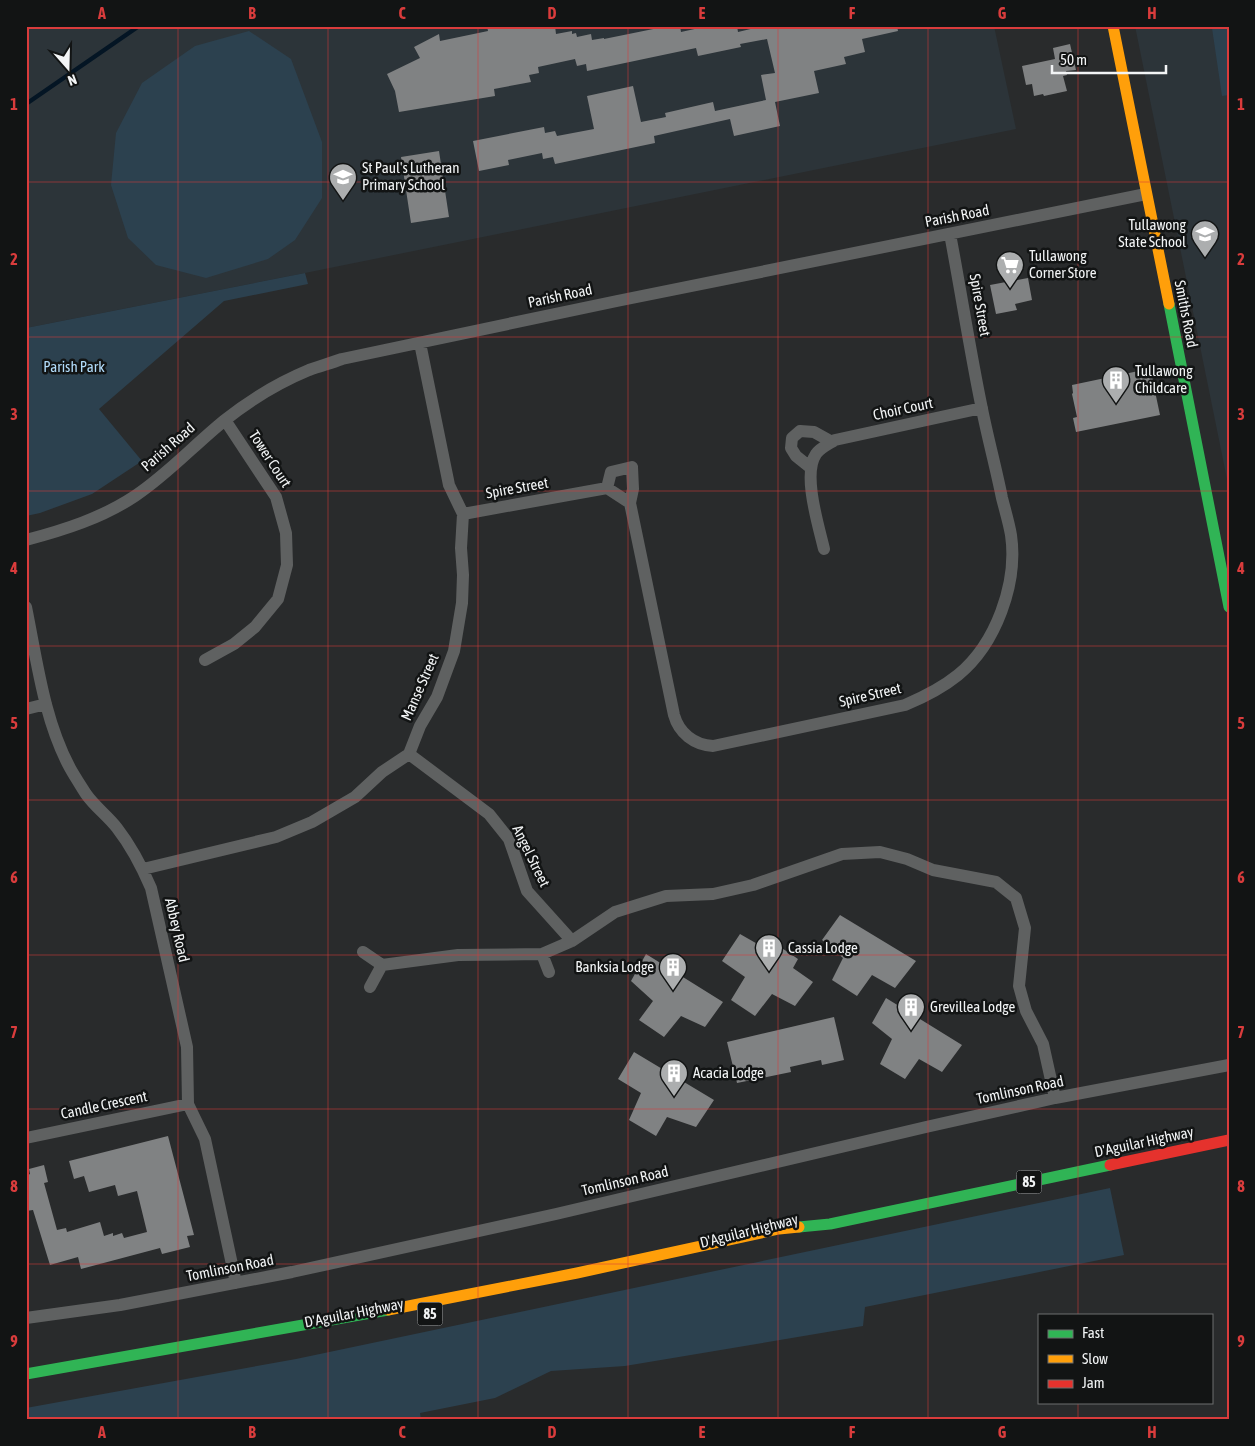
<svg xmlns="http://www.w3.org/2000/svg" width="1255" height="1446" viewBox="0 0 1255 1446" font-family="'Asap Condensed',sans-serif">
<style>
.built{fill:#2c3439}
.green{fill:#2c414f}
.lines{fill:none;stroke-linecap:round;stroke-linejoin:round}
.stream{stroke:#041524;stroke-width:4.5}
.building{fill:#808283}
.street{stroke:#5f6161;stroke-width:12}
.fast{stroke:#30b455;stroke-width:11}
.slow{stroke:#ff9f0a;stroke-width:11}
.jam{stroke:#e5322d;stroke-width:11}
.grid{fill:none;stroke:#d93c3c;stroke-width:1;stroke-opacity:0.55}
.labels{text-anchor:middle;stroke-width:5;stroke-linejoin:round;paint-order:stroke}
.shield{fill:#121414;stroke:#afb1b2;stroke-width:1}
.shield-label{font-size:14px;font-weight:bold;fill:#f2f4f5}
.poi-label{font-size:15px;fill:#f2f4f5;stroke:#121414;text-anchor:start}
.street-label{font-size:15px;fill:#f2f4f5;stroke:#121414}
.park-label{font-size:15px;fill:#b1dbfa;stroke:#121414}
.neatline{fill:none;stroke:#d93c3c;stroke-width:2}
.grid-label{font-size:16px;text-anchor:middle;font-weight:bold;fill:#d93c3c}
</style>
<rect width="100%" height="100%" fill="#292b2c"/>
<!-- built -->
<path class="built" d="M26 26H994L1016 129 305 273 26 328Z
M1135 26H1229V489Z"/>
<!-- green -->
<path class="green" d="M1229 26V95L1222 96 1212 28Z
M249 31 291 59 322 142V198L295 240 268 259 206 278 156 265 128 238 111 185 116 133 142 83 195 46Z
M305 273 308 284 224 301 99 409 142 461 92 494 40 513 26 516V328Z
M1110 1188 1124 1255 865 1307 863 1326 625 1366 551 1371 495 1398 420 1413 421 1420H26V1408L296 1359Z"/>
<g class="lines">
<!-- stream -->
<path class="stream" d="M26 104 139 26"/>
</g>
<!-- building -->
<path class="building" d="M487 26H555L556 34 572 31V34L576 33 577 37 591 34 592 40 604 38V39L668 26H680L681 32 708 26H737L738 32 763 26H897L898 31 862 39 865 52 844 57 846 64 814 71 819 93 775 102 780 126 734 136 730 119 654 136 655 143 555 164 553 157 543 159 542 153 508 160 509 165 479 171 473 141 544 127 545 133 555 131 557 136 594 129 587 96 633 86 641 122 666 117 665 113 713 102 715 111 766 100 761 75 775 73 767 39 740 44 741 47 698 56 696 48 587 71 586 64 577 66 575 59 538 67 539 73 529 75 531 82 494 89 495 96 399 112 395 91 387 74 420 58 414 47 439 34 440 41 488 31Z
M1070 44 1076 70 1066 71 1067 75 1063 76 1067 91 1044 96 1043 94 1034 96 1032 84 1026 85 1022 66 1055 59 1053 48Z
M439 151 449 217 411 223 401 157Z
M1028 278 1032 300 1015 304 1017 310 996 314 990 285Z
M1148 369 1150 377H1152L1160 415 1076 432 1073 418 1077 417 1072 394 1073 393 1072 385Z
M840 915 916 961 895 988 872 975 857 996 832 980 843 958 822 940Z
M740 934 761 946 767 938 798 959 793 968 813 982 795 1006 772 994 755 1016 731 1000 745 977 722 961Z
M646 954 723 1002 705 1027 681 1016 664 1037 639 1020 653 1001 631 981Z
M886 998 962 1045 942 1072 919 1059 905 1079 880 1064 892 1039 872 1023Z
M834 1017 844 1060 822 1065 821 1060 790 1067 791 1072 737 1083 727 1042Z
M634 1052 714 1100 696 1127 667 1117 656 1136 629 1120 641 1093 618 1079Z
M168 1136 194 1235 187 1236 190 1247 162 1254 160 1248 81 1269 78 1257 50 1265 33 1210 26 1211V1176L30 1174 29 1169 44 1165 48 1182 44 1183 57 1230 66 1228 67 1232 100 1222 104 1236 113 1233V1236L122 1233 124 1238 147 1232 137 1191 118 1196 115 1185 89 1192 84 1176 74 1179 69 1161Z"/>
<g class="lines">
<!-- street -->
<path class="street" d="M811 468 796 456 791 448 792 438 800 431 814 432 832 442
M607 488 630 503
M463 514 607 488 611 472 632 467 633 489 630 503 674 715C679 733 694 745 713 746L905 705C924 697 942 688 958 675 996 644 1018 583 1011 535 1009 523 1005 510 1002 498 996 468 988 439 982 409 970 351 961 292 950 234
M26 540C64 530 102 518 135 496 168 474 194 445 225 420 250 400 280 382 309 370 320 366 331 363 342 359L617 301 1146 194
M824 549C819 527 802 474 816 454 820 448 829 444 835 440L982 408
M26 607C37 661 44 720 70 768 75 777 81 786 86 794 95 807 108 816 117 828 131 846 142 867 151 888L187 1047 188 1104 205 1139 236 1283
M205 660 234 644 255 627 278 599 287 565 286 533 276 497 225 420
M26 709 46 704
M409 754 489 814 509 839 527 891 572 941
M143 869 276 837 312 822 355 797 382 772 409 754 420 726 437 697 454 651 462 603 463 575 461 548 463 514 449 485 420 343
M363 952 382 965
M549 972 542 954 572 941 615 912 666 896 713 894 753 885 842 854 880 852 907 859 933 870 996 882 1016 898 1025 928 1019 986 1026 1011 1043 1044 1055 1098
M370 987 382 965 458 955 542 954
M26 1138 188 1104
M26 1318 120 1305 292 1272 556 1214 926 1127 1055 1098 1229 1065"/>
<!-- fast -->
<path class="fast" d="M1169 304 1229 607
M799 1227 830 1224 1110 1165
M26 1374 388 1310"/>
<!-- slow -->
<path class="slow" d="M1113 26 1169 304
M388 1310 577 1273 779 1229 799 1227"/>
<!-- jam -->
<path class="jam" d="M1110 1165 1229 1140"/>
</g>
<!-- grid -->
<path class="grid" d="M178 26V1420M328 26V1420M478 26V1420M628 26V1420M778 26V1420M928 26V1420M1078 26V1315M26 182H1229M26 337H1229M26 491H1229M26 646H1229M26 800H1229M26 955H1229M26 1109H1229M26 1264H1229M1078 1402V1420"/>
<!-- icons -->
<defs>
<g id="school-pin" transform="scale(1.4375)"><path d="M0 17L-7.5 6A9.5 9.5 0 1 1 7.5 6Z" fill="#acaeaf" stroke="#121414"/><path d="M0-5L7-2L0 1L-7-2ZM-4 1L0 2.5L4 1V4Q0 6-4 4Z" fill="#fff"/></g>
<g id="supermarket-pin" transform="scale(1.4375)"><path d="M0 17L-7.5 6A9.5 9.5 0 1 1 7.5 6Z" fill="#acaeaf" stroke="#121414"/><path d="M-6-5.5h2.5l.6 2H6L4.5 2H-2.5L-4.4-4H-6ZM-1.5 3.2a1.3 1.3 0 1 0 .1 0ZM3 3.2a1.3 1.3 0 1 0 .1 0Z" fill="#fff"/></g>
<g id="building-pin" transform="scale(1.4375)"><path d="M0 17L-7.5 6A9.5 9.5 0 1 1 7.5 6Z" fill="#acaeaf" stroke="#121414"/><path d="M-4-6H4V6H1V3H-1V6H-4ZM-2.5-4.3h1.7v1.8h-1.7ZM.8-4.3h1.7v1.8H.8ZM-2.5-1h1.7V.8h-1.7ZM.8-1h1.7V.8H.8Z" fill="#fff"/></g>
</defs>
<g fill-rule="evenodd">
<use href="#school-pin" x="343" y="177"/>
<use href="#school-pin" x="1205" y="234"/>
<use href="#supermarket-pin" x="1010" y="265"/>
<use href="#building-pin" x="1116" y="380"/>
<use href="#building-pin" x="769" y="948"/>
<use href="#building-pin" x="673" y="967"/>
<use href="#building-pin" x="911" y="1007"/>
<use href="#building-pin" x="674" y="1073"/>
</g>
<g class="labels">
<!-- shield labels -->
<g class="shield">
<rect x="1016.5" y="1170.5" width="25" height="23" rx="4"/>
<rect x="417.5" y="1302.5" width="25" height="23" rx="4"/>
</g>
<g class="shield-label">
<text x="1029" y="1187">85</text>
<text x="430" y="1319">85</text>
</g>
<!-- poi labels -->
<g class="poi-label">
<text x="362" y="173">St Paul's Lutheran<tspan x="362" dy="17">Primary School</tspan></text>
<text x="1186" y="230" text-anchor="end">Tullawong<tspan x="1186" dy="17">State School</tspan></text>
<text x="1029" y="261">Tullawong<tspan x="1029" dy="17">Corner Store</tspan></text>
<text x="1135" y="376">Tullawong<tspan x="1135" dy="17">Childcare</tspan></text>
<text x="788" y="953">Cassia Lodge</text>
<text x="654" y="972" text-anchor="end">Banksia Lodge</text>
<text x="930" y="1012">Grevillea Lodge</text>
<text x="693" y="1078">Acacia Lodge</text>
</g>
<!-- street labels -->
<g class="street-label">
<text transform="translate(957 216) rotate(-11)" y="5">Parish Road</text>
<text transform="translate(560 296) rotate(-12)" y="5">Parish Road</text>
<text transform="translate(980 305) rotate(80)" y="5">Spire Street</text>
<text transform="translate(1186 314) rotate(79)" y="5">Smiths Road</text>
<text transform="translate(903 409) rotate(-12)" y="5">Choir Court</text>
<text transform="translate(168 447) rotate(-41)" y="5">Parish Road</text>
<text transform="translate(270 459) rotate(57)" y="5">Tower Court</text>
<text transform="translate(517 488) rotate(-10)" y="5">Spire Street</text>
<text transform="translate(420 687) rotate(-66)" y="5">Manse Street</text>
<text transform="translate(870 695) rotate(-13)" y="5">Spire Street</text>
<text transform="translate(531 856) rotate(64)" y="5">Angel Street</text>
<text transform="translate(177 930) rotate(77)" y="5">Abbey Road</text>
<text transform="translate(1020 1090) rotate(-12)" y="5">Tomlinson Road</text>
<text transform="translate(104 1105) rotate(-12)" y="5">Candle Crescent</text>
<text transform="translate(1144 1142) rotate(-12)" y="5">D'Aguilar Highway</text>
<text transform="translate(625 1181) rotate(-13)" y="5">Tomlinson Road</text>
<text transform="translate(749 1231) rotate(-14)" y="5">D'Aguilar Highway</text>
<text transform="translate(230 1268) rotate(-11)" y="5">Tomlinson Road</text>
<text transform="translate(354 1313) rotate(-11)" y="5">D'Aguilar Highway</text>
</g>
<!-- park labels -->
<g class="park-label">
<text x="74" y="372">Parish Park</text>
</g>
</g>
<!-- border -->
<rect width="1255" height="1446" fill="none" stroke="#121414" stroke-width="55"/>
<!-- legend -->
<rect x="1038" y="1314" width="175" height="90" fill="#121414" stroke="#6c6e6e"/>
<rect x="1048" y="1330" width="25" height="8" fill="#30b455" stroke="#6c6e6e"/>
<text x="1082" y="1338" font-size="15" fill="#f2f4f5">Fast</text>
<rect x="1048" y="1355" width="25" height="8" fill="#ff9f0a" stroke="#6c6e6e"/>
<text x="1082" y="1364" font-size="15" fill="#f2f4f5">Slow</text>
<rect x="1048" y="1380" width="25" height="8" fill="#e5322d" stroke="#6c6e6e"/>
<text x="1082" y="1388" font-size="15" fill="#f2f4f5">Jam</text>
<!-- north arrow -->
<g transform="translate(68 68) rotate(160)" stroke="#121414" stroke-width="4" paint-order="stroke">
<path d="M0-4L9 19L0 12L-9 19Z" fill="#f2f4f5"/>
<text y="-8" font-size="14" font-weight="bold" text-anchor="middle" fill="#f2f4f5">N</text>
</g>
<!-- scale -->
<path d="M1052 65v8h114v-8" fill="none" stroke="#f2f4f5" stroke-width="2.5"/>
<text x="1060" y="65" font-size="15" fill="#f2f4f5" stroke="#121414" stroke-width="4" paint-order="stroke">50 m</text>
<rect x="28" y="28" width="1200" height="1390" class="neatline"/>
<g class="grid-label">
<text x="102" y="19">A</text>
<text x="252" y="19">B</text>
<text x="402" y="19">C</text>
<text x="552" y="19">D</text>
<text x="702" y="19">E</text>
<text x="852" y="19">F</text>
<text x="1002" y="19">G</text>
<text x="1152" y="19">H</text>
<text x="14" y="110">1</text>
<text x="1241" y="110">1</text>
<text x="14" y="265">2</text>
<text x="1241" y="265">2</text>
<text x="14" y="420">3</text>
<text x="1241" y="420">3</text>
<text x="14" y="574">4</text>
<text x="1241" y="574">4</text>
<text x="14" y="729">5</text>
<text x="1241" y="729">5</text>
<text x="14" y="883">6</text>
<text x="1241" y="883">6</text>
<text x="14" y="1038">7</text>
<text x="1241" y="1038">7</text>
<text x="14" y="1192">8</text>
<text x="1241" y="1192">8</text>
<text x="14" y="1347">9</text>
<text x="1241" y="1347">9</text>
<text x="102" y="1438">A</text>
<text x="252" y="1438">B</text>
<text x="402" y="1438">C</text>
<text x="552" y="1438">D</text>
<text x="702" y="1438">E</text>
<text x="852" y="1438">F</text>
<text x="1002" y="1438">G</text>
<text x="1152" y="1438">H</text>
</g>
</svg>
